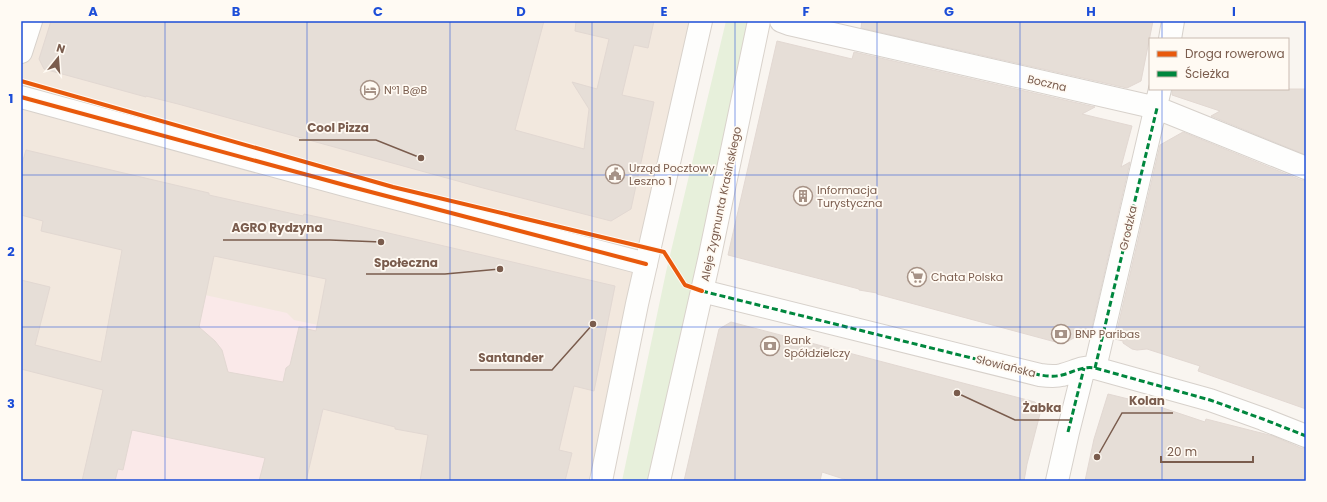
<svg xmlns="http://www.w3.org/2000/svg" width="1327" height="502" viewBox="0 0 1327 502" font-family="Poppins,sans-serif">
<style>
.residential{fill:#f2e8de}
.medical{fill:#fae9e9}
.green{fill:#e7f0db}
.building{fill:#e6ded7;stroke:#e2d8d2;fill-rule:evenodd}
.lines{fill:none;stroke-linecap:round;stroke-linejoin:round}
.street-casing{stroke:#d7d1cb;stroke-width:24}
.secondary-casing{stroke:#d9d2cb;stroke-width:24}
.street{stroke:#fefefd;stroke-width:22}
.secondary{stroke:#fefefd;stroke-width:22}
.quiet{stroke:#00873e;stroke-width:3;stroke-dasharray:6 3;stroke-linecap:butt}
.cycleway-casing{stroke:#fffaf3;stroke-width:6}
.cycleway{stroke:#e8590c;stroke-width:4}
.grid{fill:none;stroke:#1d4ed8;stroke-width:1;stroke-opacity:0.55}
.labels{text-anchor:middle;stroke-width:3.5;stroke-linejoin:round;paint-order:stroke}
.street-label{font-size:11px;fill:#7a5c4d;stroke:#fffaf3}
.poi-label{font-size:11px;fill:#7a5c4d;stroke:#fffaf3;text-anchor:start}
.leader{fill:none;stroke:#7a5c4d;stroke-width:1.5}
.callout-dot{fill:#7a5c4d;stroke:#fffaf3;stroke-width:1.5}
.callout-label{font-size:12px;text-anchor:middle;font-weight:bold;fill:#7a5c4d;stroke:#fffaf3;stroke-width:3.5;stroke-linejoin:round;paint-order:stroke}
.neatline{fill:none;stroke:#1d4ed8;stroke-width:1.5}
.grid-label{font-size:13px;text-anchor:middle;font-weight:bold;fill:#1d4ed8}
</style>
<rect width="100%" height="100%" fill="#f9f5f0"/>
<!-- residential -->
<path class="residential" d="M21 21H701L600 481H21Z"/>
<!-- medical -->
<path class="medical" d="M205 295 287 313 294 320 318 325 330 382 306 481H82L96 423Z"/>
<!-- green -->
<path class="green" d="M726 21H770L702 291 666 481H622L666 272Z"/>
<!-- building -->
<path class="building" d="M51 21H544L515 130 584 149 589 109 572 82 597 89 609 39 575 31 576 21H654L648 48 634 45 622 95 654 102 631 209 611 221 483 188 178 104 146 96V97L44 69 39 59Z
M862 21H1153L1141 81 1127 88 861 28Z
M777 41 852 59 854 52 1095 107 1082 114 1132 126 1121 167 1130 162 1091 331 1088 330 1063 344 877 294V293L859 290V289L728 255Z
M1172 89H1306V155L1211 116 1220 111 1172 95Z
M1183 132 1301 180H1306V409L1198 371 1200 366 1147 349 1137 350 1132 349 1123 343V341L1115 339 1160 145Z
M26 150 209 193V195L303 216 304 214 350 224 615 286 594 391 574 386 559 450 572 453 565 481H420L428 435 395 429V427L323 409 306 481H259L265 458 132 430 123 470 118 469 115 481H82L103 390 21 369V280L50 287 35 345 101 362 122 250 41 231 43 221 21 215V167ZM214 256 326 279 316 331 299 327 290 365 286 368 283 382 228 372 222 350 215 341 199 327Z
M731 322 1035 402 1041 410 1027 464 1024 481H850L822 472 820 481H684L719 329Z
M1108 394 1157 406 1205 422 1206 419 1273 436 1301 448H1306V481H1085L1094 439Z"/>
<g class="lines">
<!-- street casing -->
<g class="street-casing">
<path id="street" d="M781 21 789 24 1157 108 1306 168
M1170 39 1173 21
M21 52 31 21
M21 97 348 186 646 264
M702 291 1040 375C1047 376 1055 377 1062 375 1074 372 1082 366 1095 368L1210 400 1263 419 1306 436
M1095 368 1160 89
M1057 481 1068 432 1084 368"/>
</g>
<!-- secondary casing -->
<g class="secondary-casing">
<path id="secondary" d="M601 481 637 304 701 21
M659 481 709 260 759 21"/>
</g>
<!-- street -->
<use href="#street" class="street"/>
<!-- secondary -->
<use href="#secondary" class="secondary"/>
<!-- quiet -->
<path class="quiet" d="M702 291 1040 375C1047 376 1055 377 1062 375 1074 372 1082 366 1095 368L1210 400 1263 419 1306 436
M1095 368 1157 108
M1068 432 1084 368"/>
<!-- cycleway casing -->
<g class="cycleway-casing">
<path id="cycleway" d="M21 81 393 187 664 252 685 285 702 291
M21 97 348 186 646 264"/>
</g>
<!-- cycleway -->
<use href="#cycleway" class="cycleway"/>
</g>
<!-- grid -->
<path class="grid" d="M165 21V481M307 21V481M450 21V481M592 21V481M735 21V481M877 21V481M1020 21V481M1162 21V39M1162 89V481M21 175H1306M21 327H1306"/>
<!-- icons -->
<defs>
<g id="hotel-ring" transform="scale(1)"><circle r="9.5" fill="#fffaf3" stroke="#a69286" stroke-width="1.5"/><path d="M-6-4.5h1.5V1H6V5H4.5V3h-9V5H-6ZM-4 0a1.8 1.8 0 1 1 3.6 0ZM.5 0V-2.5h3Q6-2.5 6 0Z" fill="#a69286"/></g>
<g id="civic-ring" transform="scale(1)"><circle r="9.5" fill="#fffaf3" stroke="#a69286" stroke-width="1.5"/><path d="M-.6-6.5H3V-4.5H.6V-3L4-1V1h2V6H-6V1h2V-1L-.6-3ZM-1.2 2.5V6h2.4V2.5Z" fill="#a69286"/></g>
<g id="building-ring" transform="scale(1)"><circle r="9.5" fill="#fffaf3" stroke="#a69286" stroke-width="1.5"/><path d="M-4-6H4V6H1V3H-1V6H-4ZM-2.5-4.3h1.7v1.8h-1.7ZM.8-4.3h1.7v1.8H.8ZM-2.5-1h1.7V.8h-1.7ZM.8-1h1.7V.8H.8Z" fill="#a69286"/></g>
<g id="supermarket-ring" transform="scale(1)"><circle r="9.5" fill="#fffaf3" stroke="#a69286" stroke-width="1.5"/><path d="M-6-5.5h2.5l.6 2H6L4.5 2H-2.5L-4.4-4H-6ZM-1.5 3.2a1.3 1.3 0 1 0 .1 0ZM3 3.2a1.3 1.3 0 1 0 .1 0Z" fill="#a69286"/></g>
<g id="bank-ring" transform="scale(1)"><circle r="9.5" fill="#fffaf3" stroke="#a69286" stroke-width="1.5"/><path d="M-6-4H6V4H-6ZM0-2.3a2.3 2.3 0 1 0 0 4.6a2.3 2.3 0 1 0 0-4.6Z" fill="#a69286"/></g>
</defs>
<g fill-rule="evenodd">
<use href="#hotel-ring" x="370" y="90"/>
<use href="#civic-ring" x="615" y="174"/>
<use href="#building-ring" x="803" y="196"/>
<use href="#supermarket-ring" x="917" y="277"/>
<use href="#bank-ring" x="1061" y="334"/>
<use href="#bank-ring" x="770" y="346"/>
</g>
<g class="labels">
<!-- street labels -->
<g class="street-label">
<text transform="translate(1047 83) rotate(13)" y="4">Boczna</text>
<text transform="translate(721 204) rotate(-78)" y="4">Aleje Zygmunta Krasińskiego</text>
<text transform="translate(1128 228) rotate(-77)" y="4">Grodzka</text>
<text transform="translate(1006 366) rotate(14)" y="4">Słowiańska</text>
</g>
<!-- poi labels -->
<g class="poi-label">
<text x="384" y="94">N°1 B@B</text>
<text x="629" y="172">Urząd Pocztowy<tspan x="629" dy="13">Leszno 1</tspan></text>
<text x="817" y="194">Informacja<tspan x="817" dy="13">Turystyczna</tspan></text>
<text x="931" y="281">Chata Polska</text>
<text x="1075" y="338">BNP Paribas</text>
<text x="784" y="344">Bank<tspan x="784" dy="13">Spółdzielczy</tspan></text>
</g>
</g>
<!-- callouts -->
<path class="leader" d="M421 158L376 140H299M381 242L330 240H223M500 269L445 274H366M593 324L552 370H470M1097 457L1122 413H1173M957 393L1015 420H1070"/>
<g class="callout-dot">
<circle cx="421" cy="158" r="4"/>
<circle cx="381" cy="242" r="4"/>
<circle cx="500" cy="269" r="4"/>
<circle cx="593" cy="324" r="4"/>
<circle cx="1097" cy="457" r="4"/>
<circle cx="957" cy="393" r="4"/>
</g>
<g class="callout-label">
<text x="338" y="132">Cool Pizza</text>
<text x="277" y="232">AGRO Rydzyna</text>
<text x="406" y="267">Społeczna</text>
<text x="511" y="362">Santander</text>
<text x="1147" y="405">Kolan</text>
<text x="1042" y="412">Żabka</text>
</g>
<!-- border -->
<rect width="1327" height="502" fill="none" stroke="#fffaf3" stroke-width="44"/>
<!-- legend -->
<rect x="1149" y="38" width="140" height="52" fill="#fffaf3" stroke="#cabbb1"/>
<rect x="1157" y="51" width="20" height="6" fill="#e8590c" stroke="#cabbb1"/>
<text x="1185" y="58" font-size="12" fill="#7a5c4d">Droga rowerowa</text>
<rect x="1157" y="71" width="20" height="6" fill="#00873e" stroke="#cabbb1"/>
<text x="1185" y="78" font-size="12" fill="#7a5c4d">Ścieżka</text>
<!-- north arrow -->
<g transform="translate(58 58) rotate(17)" stroke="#fffaf3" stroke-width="3" paint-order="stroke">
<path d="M0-3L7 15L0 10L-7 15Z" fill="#7a5c4d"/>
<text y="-6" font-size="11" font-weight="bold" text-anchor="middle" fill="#7a5c4d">N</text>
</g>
<!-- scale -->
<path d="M1161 456v6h92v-6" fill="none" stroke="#7a5c4d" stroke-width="2"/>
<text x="1167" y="456" font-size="12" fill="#7a5c4d" stroke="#fffaf3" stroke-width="3" paint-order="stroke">20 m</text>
<rect x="22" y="22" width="1283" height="458" class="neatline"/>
<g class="grid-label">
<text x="93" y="16">A</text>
<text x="236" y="16">B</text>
<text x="378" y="16">C</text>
<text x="521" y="16">D</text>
<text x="664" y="16">E</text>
<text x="806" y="16">F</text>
<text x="949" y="16">G</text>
<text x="1091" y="16">H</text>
<text x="1234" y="16">I</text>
<text x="11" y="103">1</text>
<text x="11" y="256">2</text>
<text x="11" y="408">3</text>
</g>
</svg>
